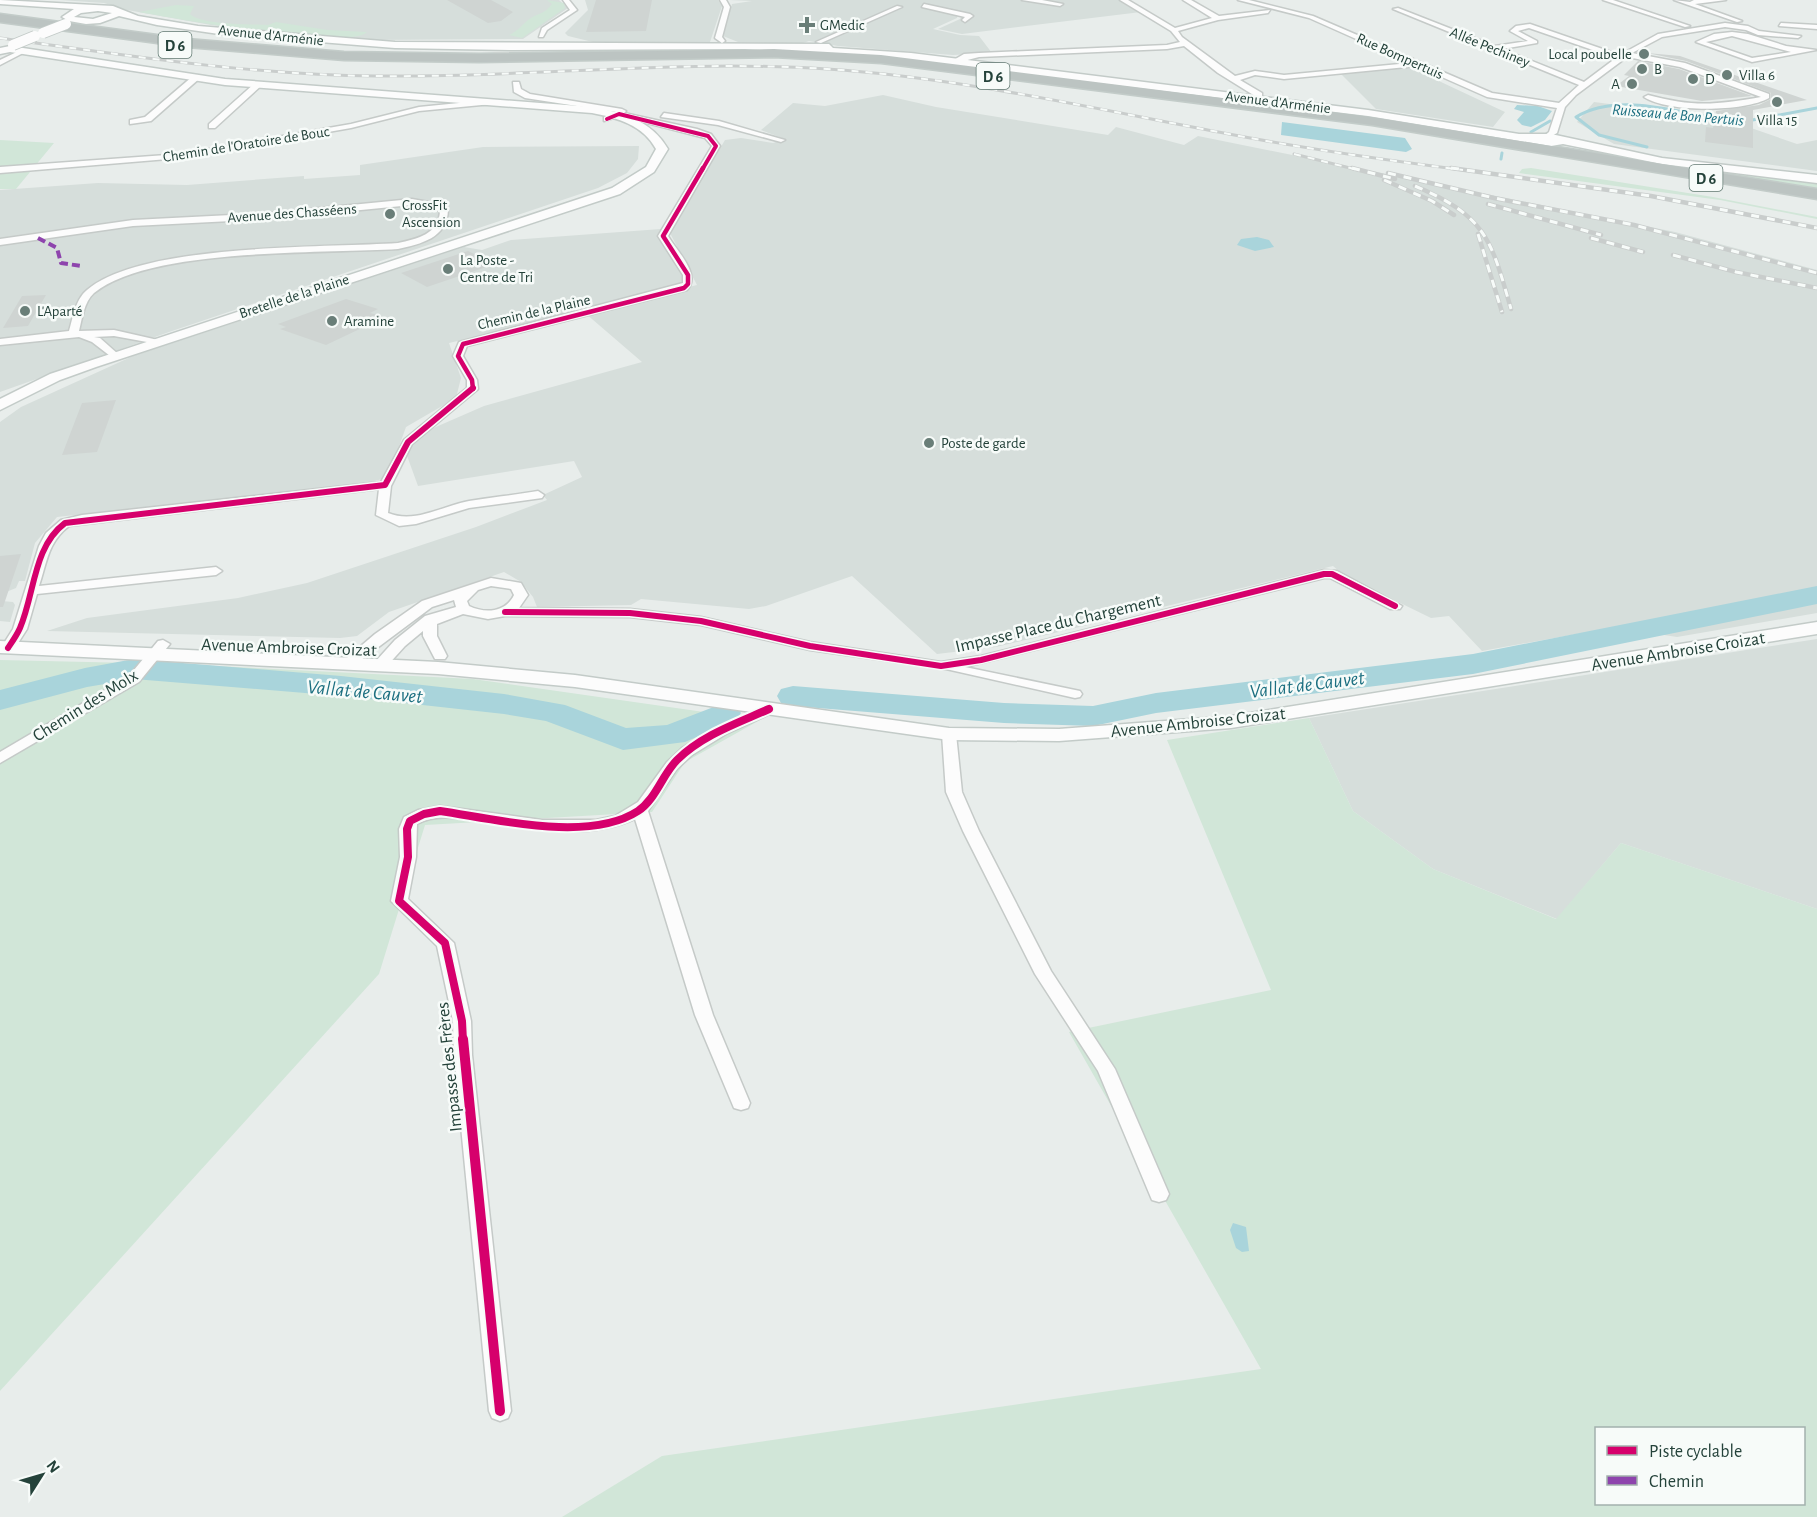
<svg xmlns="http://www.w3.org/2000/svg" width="1817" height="1517" viewBox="0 0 1817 1517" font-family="'Alegreya Sans',sans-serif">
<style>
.built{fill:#d6dedb}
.green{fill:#d1e6d8;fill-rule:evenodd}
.water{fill:#a9d4db}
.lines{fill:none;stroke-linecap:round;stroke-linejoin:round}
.stream{stroke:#a9d4db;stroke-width:3}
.river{fill:#a9d4db;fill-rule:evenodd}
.building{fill:#cfd4d2}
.street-casing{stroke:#c5cac8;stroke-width:3}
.secondary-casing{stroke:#c3cbc8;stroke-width:3}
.highway-casing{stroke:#c3ccc9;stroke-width:3}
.street{fill:#fcfcfc;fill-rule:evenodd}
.secondary{fill:#fcfcfc;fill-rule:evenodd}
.highway{fill:#bcc4c2;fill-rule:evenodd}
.rail-far1-casing{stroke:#c9cdcc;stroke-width:3}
.rail-casing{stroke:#c9cdcc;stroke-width:4.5}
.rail-far1{stroke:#f7fbf9;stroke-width:2;stroke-dasharray:7;stroke-linecap:butt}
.rail{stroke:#f7fbf9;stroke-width:3;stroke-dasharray:8;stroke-linecap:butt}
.secondary-bridge-casing{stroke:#c3cbc8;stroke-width:12;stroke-linecap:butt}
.secondary-bridge{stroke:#fcfcfc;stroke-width:10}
.quiet{stroke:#8e44ad;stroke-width:4;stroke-dasharray:8 4;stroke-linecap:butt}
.cycleway-far4-casing{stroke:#f7fbf9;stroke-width:5}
.cycleway-far3-casing{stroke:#f7fbf9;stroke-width:7}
.cycleway-far2-casing{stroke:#f7fbf9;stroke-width:9}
.cycleway-far1-casing{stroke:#f7fbf9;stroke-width:12}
.cycleway-casing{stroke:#f7fbf9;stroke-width:14}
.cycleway-far4{stroke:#d6006c;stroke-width:4}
.cycleway-far3{stroke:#d6006c;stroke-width:4.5}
.cycleway-far2{stroke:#d6006c;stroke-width:6}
.cycleway-far1{stroke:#d6006c;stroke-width:8}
.cycleway{stroke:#d6006c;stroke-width:10}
.poi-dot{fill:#697e78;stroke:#f7fbf9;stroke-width:2}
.labels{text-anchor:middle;stroke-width:5;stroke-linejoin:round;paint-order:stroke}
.far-poi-label{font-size:15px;fill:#24423a;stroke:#f7fbf9;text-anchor:start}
.far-street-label{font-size:15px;fill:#24423a;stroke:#f7fbf9}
.shield{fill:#f7fbf9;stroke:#637a73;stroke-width:1.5}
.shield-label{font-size:16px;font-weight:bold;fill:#24423a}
.far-water-label{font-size:16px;font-style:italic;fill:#1c6f80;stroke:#f7fbf9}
.street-label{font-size:18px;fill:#24423a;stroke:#f7fbf9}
.water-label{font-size:20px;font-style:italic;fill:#1c6f80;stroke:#f7fbf9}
</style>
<rect width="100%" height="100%" fill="#e8edeb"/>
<!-- built -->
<path class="built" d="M60 0H559L568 8 523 39 369 40 309 37 211 25 127 10 104 3Z
M585 0H718L722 6 710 42 705 44 597 43 568 36 565 33 588 10Z
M729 0H1120L1141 12 962 34 938 29 960 19 962 15 958 14 957 18 933 29 960 35 979 36 992 53 953 55 838 46 809 41 800 44 738 42 723 36 732 4 752 1Z
M1409 67 1505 112 1493 127 1376 109 1340 73Z
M883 95 936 107 1108 135 1116 127 1184 145 1198 136 1675 232 1817 270V613L1677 637 1664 635 1649 621 1482 651 1449 616 1431 618 1345 576 1333 566 996 647 937 654 852 576 766 606 749 609 641 599 631 605 537 607 533 597 521 582 504 572 389 612 357 636 340 638 47 631 87 618 238 598 307 583 476 527 547 500 543 495 582 477 574 461 418 486 406 453 422 433 484 406 642 362 585 313 697 285 670 233 725 140 741 138 773 143 785 139 761 130 793 103 825 106Z
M1594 102 1725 119 1797 144 1817 140V171L1614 144 1577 122Z
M639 146 638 159 627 173 598 188 169 332 0 392V190L98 183 187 185 304 176V179L360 175V165L483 147Z
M661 229 659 236 684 276 682 283 669 291 449 343 461 378 456 398 406 427 389 474 382 479 371 482 57 517 35 543 25 581H19L16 588 6 592 2 601 13 602 15 605 10 622 0 621V422L21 407 133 356 464 247 482 250 511 240Z
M1817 639V909L1621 843 1557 919 1433 869 1353 811 1309 718Z"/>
<!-- green -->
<path class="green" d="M547 0 564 3 565 8 522 38 509 35C518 31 521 26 528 20 537 13 544 15 552 4Z
M176 5 194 6 190 14C200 25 251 24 268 25L276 22 328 30 367 32C348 51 173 18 139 12Z
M0 140 54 143 16 189H0Z
M1531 168 1713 197 1817 217V219L1720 200 1519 173 1522 169Z
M1702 171 1817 182V188Z
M0 660 176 664 473 679 760 720 685 762 652 812 425 825 379 974 0 1391Z
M1309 718 1353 811 1433 869 1556 919 1621 843 1817 909V1517H562L662 1456 1261 1369 1069 1032 1271 990 1167 740ZM1596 1428H1804V1504H1596Z"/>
<!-- water -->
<path class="water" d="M1517 105 1538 106 1552 111 1545 120 1531 127 1522 125 1517 120 1524 112 1514 109Z
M1282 122 1405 138 1412 149 1406 152 1281 135Z
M1257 237 1269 240 1274 247 1255 251 1237 245 1241 239Z
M1233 1223 1246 1227 1249 1251 1242 1252 1236 1248 1230 1230Z"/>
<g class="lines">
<!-- stream -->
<path class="stream" d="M1747 121 1817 108
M1531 132 1550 121
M1647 147 1599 135 1576 117C1617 92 1678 112 1722 119
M1501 159 1502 153"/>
<!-- river -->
<path class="river" d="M1817 586V604L1473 674 1156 713 1093 726 1004 723 793 706 781 703 777 696 781 689 793 686 1004 703 1093 706 1156 693 1473 654Z
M134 659 341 676 504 694 565 705 626 728 667 725 724 703 736 706 741 713 736 720 685 742 623 750 546 721 504 714 341 696 134 679 87 687 0 710V690L85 668Z"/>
</g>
<!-- building -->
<path class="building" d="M447 0H491L513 12 501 21 488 23Z
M596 0H652L646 31 586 32Z
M1647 53 1680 56 1807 100 1753 110V148L1705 142 1706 127 1713 128 1716 111 1759 105 1771 99V93L1686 61Z
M1638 61 1679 69 1752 96 1702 101 1616 86 1629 76 1624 75Z
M468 251 495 264 427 287 401 273Z
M46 295 28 326 3 328 22 296Z
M346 299 378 309 370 313 385 317 326 345 280 329 286 327 278 324Z
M116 400 97 452 62 455 82 403Z
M21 554 3 607H0V556Z"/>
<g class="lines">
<!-- street casing -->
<g class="street-casing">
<path id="street" d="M563 0H569L577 10 547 30 543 37H539L542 28 570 10Z
M720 0H726L730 7 722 37 725 41 722 43 715 38 724 7Z
M1022 0H1042L1063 4 1060 6Z
M1120 0H1128L1175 28 1212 18 1183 0H1191L1219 16 1270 10 1268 13 1218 20 1178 31 1182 37 1235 76 1255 71 1284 75 1410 63 1309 18 1238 0H1249L1313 16 1492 93 1559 103 1579 85 1393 9 1398 8 1495 46 1528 41 1510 31 1516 26 1530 24 1620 55 1658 34 1725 23 1748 26 1759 31 1801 36 1798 38 1758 35 1746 30 1725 27 1662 37 1632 53 1685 63 1769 94V98C1745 112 1668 113 1644 97L1648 95C1692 107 1716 105 1761 97L1680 67 1627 57 1576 95 1565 107 1557 133 1548 138 1544 136 1549 132 1557 108 1487 97 1417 66 1284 79 1255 75 1240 80 1262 93V99L1258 101 1254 99 1255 96 1218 73 1184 46 1167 49 979 57 956 63 952 61 964 54 979 53 1167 45 1180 42 1171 31ZM1529 28 1616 58 1584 82 1502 49 1537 43V41L1518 31Z
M1603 0H1613L1690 26 1685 27Z
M1674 0 1690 2 1694 0H1726L1695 4 1742 21 1737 22Z
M924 4 970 14 973 16 965 22 962 20 965 17 922 7Z
M897 6 902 7 821 43 816 42Z
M1781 23 1817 25V29L1779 26Z
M1732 32 1748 34 1786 46 1816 50 1752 62 1696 42 1714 34ZM1732 36 1791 52 1752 58 1706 42Z
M23 49 25 52 0 65V60Z
M193 76 200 78 151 121 130 124V120L145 117Z
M513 82H519L521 89 530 94 622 109 626 111 624 113 697 129 711 134 720 146 668 236C676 250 702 275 687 290L467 346 463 356 477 380 478 389 412 444 391 486 388 513C415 524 442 506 469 501 492 497 515 495 538 491L544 495 542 498 469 508 416 524 399 526 376 515 379 489 69 526C48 542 47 562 39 586L216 567 222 571 216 575 37 594 27 629 13 651H3L1 648 13 629 39 546 46 533 61 520 82 515 381 482 404 440 467 388V380L453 356 459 342 683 283V275L658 236 712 146 705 138 620 116 604 121V117L616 112 525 98 514 92Z
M255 83 262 85 215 128H209V124Z
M489 100 492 104 419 111 351 128 180 158 0 173V167L180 154 351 124 419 107Z
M664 113 719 121 785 140 781 142 718 125 661 117Z
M412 199 440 204 448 210C447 238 421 244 398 249 323 254 151 247 94 293 84 302 82 319 79 331L114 330 158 340V344L114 336 94 337 100 338 118 354V358L114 359 92 342 79 337 0 345V339L69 331C73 318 75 300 87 290 142 243 323 248 398 243 417 239 439 234 440 211L412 205 269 219 133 226 0 245V239L133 220 269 213Z
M1324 570 1337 571 1402 606 1400 609H1390L1330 578H1324L965 667 1080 691 1082 694 1080 697 1075 698 946 669 810 650 701 625 630 617 505 616 488 619 463 614 437 624V636L447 656 445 659H435L423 636V631L405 646 386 667H376L374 664 376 661 395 640 425 616 456 607 454 600 432 607 353 666 348 667 341 663 375 634 422 601 491 578 521 583 528 595 519 608 630 609 701 617 810 642 941 662 981 656ZM491 586 511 589 514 595C506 612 486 614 469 606L467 601 478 590Z
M163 640 170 644 139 682 0 763V752L129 676 158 641Z
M769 705 774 706 776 709 774 712 726 734 692 755 677 769 648 811 713 1015 750 1103 748 1108 741 1110 734 1108 695 1015 635 819C590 840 536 830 489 823 464 820 440 812 417 824L416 857 408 899 454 943 471 1021 472 1055 511 1411 508 1418 500 1421 492 1418 489 1411 454 1055 453 1021 437 946 391 901 400 857 399 829 404 817 418 810 440 806 542 820H596L615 816 638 802 667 762 682 748 716 728Z
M949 729 956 734 962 792 979 831 1051 971 1115 1069 1169 1194 1166 1200 1159 1202 1152 1200 1098 1071 1035 974 963 831 946 792 942 734Z"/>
</g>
<!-- secondary casing -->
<g class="secondary-casing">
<path id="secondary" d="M0 0 113 6 138 16 198 26 395 42 829 44 833 48 911 53 1368 110 1519 134H1551L1662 158 1817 175V183L1662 164 1563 144 1551 146 1368 116 893 58 745 49 512 50 395 48 219 34 157 25 119 16 100 23 86 24 69 21 62 17 74 9 0 4ZM98 11 112 13 93 19 74 17 81 13Z
M10 46 225 79 592 107C623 113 651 120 668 149L654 172 620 194 96 367 60 380 0 410V399L50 374 612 188 646 167 656 149C643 125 618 118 592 113L225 85 10 52 0 54V48Z
M1817 622V634L1231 728 1059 741 949 740 575 687 438 674 0 653V641L438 662 575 675 949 728 1059 729 1231 716Z"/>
</g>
<!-- highway casing -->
<g class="highway-casing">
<path id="highway" d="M0 14 187 39 344 52 479 54 774 49 881 55 1372 117 1817 189V199L1372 125 881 63 774 57 479 62 344 60 187 47 0 22Z"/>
</g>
<!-- street -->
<use href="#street" class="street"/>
<!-- secondary -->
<use href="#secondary" class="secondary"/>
<!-- highway -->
<use href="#highway" class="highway"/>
<!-- rail-far1 casing -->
<g class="rail-far1-casing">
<path id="rail-far1" d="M0 38C124 55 250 75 376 76 526 78 676 59 827 69 963 78 1095 109 1229 134 1306 149 1385 160 1463 170
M1294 154 1358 170"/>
</g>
<!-- rail casing -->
<g class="rail-casing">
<path id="rail" d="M1352 168 1395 179
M1451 168 1651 196 1817 228
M1388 173 1494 198 1634 225 1817 273
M1384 180 1432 201 1454 215
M1415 186C1486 216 1491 239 1511 309
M1488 204 1601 235
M1478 234 1502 312
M1591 238 1643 252
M1673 255 1736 272 1817 288"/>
</g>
<!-- rail-far1 -->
<use href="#rail-far1" class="rail-far1"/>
<!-- rail -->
<use href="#rail" class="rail"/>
<!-- secondary-bridge casing -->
<g class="secondary-bridge-casing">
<path id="secondary-bridge" d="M43 33 66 24
M13 45 35 36"/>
</g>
<!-- secondary-bridge -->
<use href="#secondary-bridge" class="secondary-bridge"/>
<!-- quiet -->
<path class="quiet" d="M38 238 57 248 61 263 81 266"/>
<!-- cycleway-far4 casing -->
<g class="cycleway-far4-casing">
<path id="cycleway-far4" d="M607 119 619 114 708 136 716 146 702 170"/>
</g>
<!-- cycleway-far3 casing -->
<g class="cycleway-far3-casing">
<path id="cycleway-far3" d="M473 389 472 380 458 356 463 344 684 288 688 284V275L663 236 703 168"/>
</g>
<!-- cycleway-far2 casing -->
<g class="cycleway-far2-casing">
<path id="cycleway-far2" d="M505 612 630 613 701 621 810 646 941 666 981 660 1324 574H1332L1395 606
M8 648C12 642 17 635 20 628 35 593 33 547 65 523L385 485 408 442 473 388"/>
</g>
<!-- cycleway-far1 casing -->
<g class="cycleway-far1-casing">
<path id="cycleway-far1" d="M463 1041 462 1021 445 943 399 901 408 857 407 829 410 821 424 814 440 811C495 819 589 843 638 811 656 799 662 775 677 760 702 735 738 723 769 709"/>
</g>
<!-- cycleway casing -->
<g class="cycleway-casing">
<path id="cycleway" d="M463 1039 500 1411"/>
</g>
<!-- cycleway-far4 -->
<use href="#cycleway-far4" class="cycleway-far4"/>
<!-- cycleway-far3 -->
<use href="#cycleway-far3" class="cycleway-far3"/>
<!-- cycleway-far2 -->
<use href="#cycleway-far2" class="cycleway-far2"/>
<!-- cycleway-far1 -->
<use href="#cycleway-far1" class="cycleway-far1"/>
<!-- cycleway -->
<use href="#cycleway" class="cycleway"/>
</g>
<!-- markers -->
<g class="poi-dot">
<path d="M804 16h6v6h6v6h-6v6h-6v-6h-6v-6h6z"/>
<circle cx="1644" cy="54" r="6"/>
<circle cx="1642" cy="69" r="6"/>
<circle cx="1727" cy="75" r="6"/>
<circle cx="1693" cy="79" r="6"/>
<circle cx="1632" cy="84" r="6"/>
<circle cx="1777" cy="102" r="6"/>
<circle cx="390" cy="214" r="6"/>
<circle cx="448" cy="269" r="6"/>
<circle cx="25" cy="311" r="6"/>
<circle cx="332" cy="321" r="6"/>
<circle cx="929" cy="443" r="6"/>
</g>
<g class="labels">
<!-- far-poi labels -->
<g class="far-poi-label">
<text x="820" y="30">GMedic</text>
<text x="1632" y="59" text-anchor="end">Local poubelle</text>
<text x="1654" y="74">B</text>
<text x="1739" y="80">Villa 6</text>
<text x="1705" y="84">D</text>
<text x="1620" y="89" text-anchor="end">A</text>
<text x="1777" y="125" text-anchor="middle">Villa 15</text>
<text x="402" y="210">CrossFit<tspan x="402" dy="17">Ascension</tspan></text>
<text x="460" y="265">La Poste -<tspan x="460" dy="17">Centre de Tri</tspan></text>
<text x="37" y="316">L'Aparté</text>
<text x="344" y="326">Aramine</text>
<text x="941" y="448">Poste de garde</text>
</g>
<!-- far-street labels -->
<g class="far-street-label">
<text transform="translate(271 35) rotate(6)" y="5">Avenue d'Arménie</text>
<text transform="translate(1490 47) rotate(22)" y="5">Allée Pechiney</text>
<text transform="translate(1400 56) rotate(24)" y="5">Rue Bompertuis</text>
<text transform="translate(1278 102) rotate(7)" y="5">Avenue d'Arménie</text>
<text transform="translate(246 144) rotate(-9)" y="5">Chemin de l'Oratoire de Bouc</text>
<text transform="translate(292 213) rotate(-4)" y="5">Avenue des Chasséens</text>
<text transform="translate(294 296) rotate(-18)" y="5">Bretelle de la Plaine</text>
<text transform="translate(534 312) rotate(-13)" y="5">Chemin de la Plaine</text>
</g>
<!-- shield labels -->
<g class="shield">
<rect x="158.5" y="32" width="33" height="26" rx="4.5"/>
<rect x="976.5" y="63" width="33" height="26" rx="4.5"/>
<rect x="1689.5" y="165" width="33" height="26" rx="4.5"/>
</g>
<g class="shield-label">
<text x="175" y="51">D 6</text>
<text x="993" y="82">D 6</text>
<text x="1706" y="184">D 6</text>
</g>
<!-- far-water labels -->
<g class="far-water-label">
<text transform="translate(1678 114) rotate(5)" y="6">Ruisseau de Bon Pertuis</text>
</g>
<!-- street labels -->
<g class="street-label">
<text transform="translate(1058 623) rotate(-13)" y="6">Impasse Place du Chargement</text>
<text transform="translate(289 647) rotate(2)" y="6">Avenue Ambroise Croizat</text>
<text transform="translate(1678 651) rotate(-9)" y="6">Avenue Ambroise Croizat</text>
<text transform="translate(85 705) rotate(-32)" y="6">Chemin des Molx</text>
<text transform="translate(1198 722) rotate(-6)" y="6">Avenue Ambroise Croizat</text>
<text transform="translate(449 1067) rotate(-96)" y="6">Impasse des Frères</text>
</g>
<!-- water labels -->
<g class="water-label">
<text transform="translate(1307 684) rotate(-7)" y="7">Vallat de Cauvet</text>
<text transform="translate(365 691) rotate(5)" y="7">Vallat de Cauvet</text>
</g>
</g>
<!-- legend -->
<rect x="1595" y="1427" width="210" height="78" fill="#f7fbf9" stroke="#a3b1ad" stroke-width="1.5"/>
<rect x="1607" y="1446" width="30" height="9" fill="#d6006c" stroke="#a3b1ad" stroke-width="1.5"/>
<text x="1649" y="1457" font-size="18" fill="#24423a">Piste cyclable</text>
<rect x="1607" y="1476" width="30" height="9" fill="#8e44ad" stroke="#a3b1ad" stroke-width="1.5"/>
<text x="1649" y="1487" font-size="18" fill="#24423a">Chemin</text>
<!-- north arrow -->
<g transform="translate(42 1475) rotate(53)" stroke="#f7fbf9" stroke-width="4.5" paint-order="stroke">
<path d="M0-4.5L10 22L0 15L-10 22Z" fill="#24423a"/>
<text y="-9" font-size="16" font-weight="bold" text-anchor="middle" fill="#24423a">N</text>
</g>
</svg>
